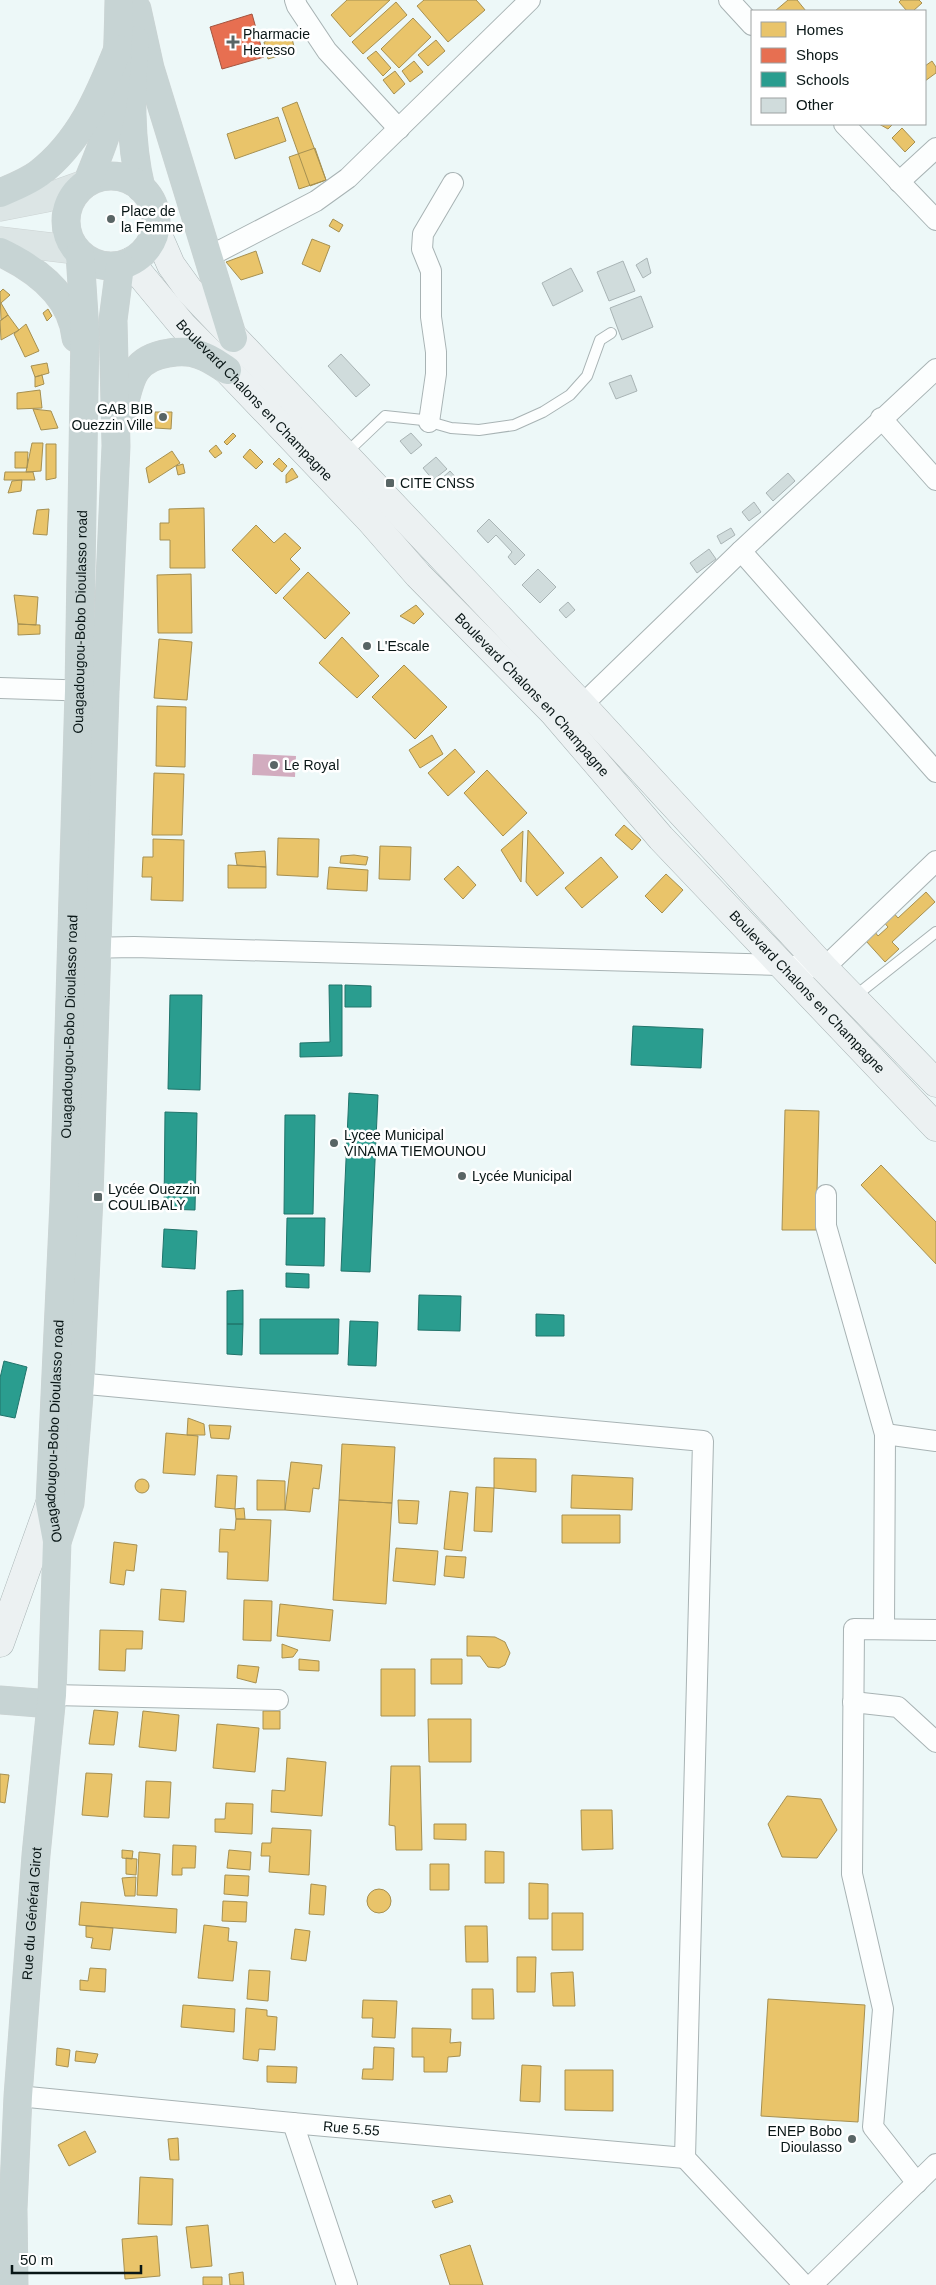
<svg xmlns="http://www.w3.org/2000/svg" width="936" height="2285" viewBox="0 0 936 2285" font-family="Arial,sans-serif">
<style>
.water{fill:#d2acbf}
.homes{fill:#e9c46a;stroke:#a69051}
.shops{fill:#e76f51;stroke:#a4543f}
.schools{fill:#2a9d8f;stroke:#20746b}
.building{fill:#d0dcdc;stroke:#a9b4b5}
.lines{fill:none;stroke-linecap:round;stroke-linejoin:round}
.lane-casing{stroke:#a8b3b4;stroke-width:12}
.street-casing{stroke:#a8b3b4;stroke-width:22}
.secondary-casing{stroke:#a8b3b4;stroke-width:29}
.primary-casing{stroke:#ccd3d3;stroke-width:29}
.highway-casing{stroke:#ccd3d3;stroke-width:29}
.lane{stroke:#fcfefe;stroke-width:10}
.street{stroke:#fcfefe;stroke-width:20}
.secondary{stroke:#ecf1f2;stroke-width:28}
.primary{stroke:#dce5e5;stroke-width:28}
.highway{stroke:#c7d4d4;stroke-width:28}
.poi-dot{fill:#596565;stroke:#fff;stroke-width:2}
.labels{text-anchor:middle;stroke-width:5;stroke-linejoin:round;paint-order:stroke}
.poi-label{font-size:14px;fill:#091616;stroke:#fff;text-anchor:start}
.street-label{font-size:14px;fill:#091616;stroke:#fff}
</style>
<rect width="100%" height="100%" fill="#edf8f8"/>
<!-- water -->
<path class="water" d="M253 754 296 756 295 777 252 775Z"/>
<!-- homes -->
<path class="homes" d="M347 0H390L350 37 331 15Z
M424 0H476L485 10 448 42 417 6Z
M788 0H797L806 11H775Z
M901 0H919L922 3 913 11H907L899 2Z
M396 2 407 15 363 54 352 42Z
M413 18 431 37 399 68 381 49Z
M291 34 295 51 268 59 264 42Z
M436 40 445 51 428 66 418 55Z
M376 51 391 68 383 76 367 58Z
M414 61 423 72 410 82 402 71Z
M932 61 936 67V73L925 81V66Z
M395 71 405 84 394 94 383 80Z
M297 102 326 180 310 186 282 108Z
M278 117 286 141 235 159 227 134Z
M879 124H893L888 129Z
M902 128 915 142 905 152 892 138Z
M315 148 326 180 299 189 289 157Z
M333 219 343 225 339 232 329 226Z
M312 239 330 246 320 272 302 264Z
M256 251 263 273 241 280 226 262Z
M3 289 10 295 1 303 8 315 1 320 0 292Z
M48 309 52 316 47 321 43 313Z
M8 315 19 330 1 340 0 321Z
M26 324 39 351 25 357 14 334Z
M47 363 49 373 35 377 31 366Z
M42 375 44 384 35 387V377Z
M40 390 42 408 17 409V393Z
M33 409 51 411 58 428 41 430Z
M155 412H172L171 429 155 428Z
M233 433 236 436 227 445 224 442Z
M32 443H43L41 471 26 472Z
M46 444H56V478L46 480Z
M216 445 222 453 215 458 209 451Z
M250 449 263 462 256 469 243 457Z
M172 451 180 463 149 483 146 468Z
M15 452H28L27 468H15Z
M279 458 287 466 282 472 273 464Z
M183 464 185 473 178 475 176 466Z
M292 468 298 477 286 483V475Z
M5 472H33L35 480H4Z
M22 480 21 491 8 493 12 481Z
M204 508 205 568H170V540H160V523H169V509Z
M49 509 47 535 33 534 37 510Z
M256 525 274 543 285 533 301 548 290 559 300 569 276 594 232 550Z
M308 572 350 613 325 639 283 598Z
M191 574 192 633H158L157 575Z
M14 595 38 597 36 625 18 624Z
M416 605 424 614 414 624 400 616Z
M18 624 40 625V634L18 635Z
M342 637 379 676 357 698 319 663Z
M159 639 192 642 187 700 154 698Z
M404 665 447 707 415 739 372 697Z
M157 706 186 707 185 767 156 766Z
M432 735 443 754 420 768 409 750Z
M455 749 475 772 448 796 428 773Z
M487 770 527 813 503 836 464 793Z
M154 773 184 774 182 835H152Z
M624 825 641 840 632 850 615 835Z
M528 830 564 873 537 896 526 882Z
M523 831 521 882 501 850Z
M278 838 319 839 318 877 277 875Z
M153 839 184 840 183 901 151 900 152 877H142L143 857H153Z
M380 846 411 847 410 880 379 879Z
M265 851 266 867 237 865 235 853Z
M354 855 368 857 366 865 340 863 341 856Z
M601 857 618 877 582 908 565 888Z
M228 865 266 867V888H228Z
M458 866 476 885 463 899 444 879Z
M329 867 368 870 367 891 327 889Z
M666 874 683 890 662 913 645 896Z
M926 892 935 902 892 942 899 949 885 962 866 941 875 932 878 936 888 927 882 920 892 911 898 918Z
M785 1110 819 1111 816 1230H782Z
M881 1165 936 1222V1264L861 1185Z
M188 1418 204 1424 205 1435H187Z
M209 1425 231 1426 229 1439 211 1438Z
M166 1433 198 1436 195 1475 163 1473Z
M342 1444 395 1447 392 1503 339 1500Z
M494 1458 536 1459V1492L494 1488Z
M291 1462 322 1465 319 1489 313 1488 310 1512 285 1510Z
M217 1475 237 1476 235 1509 215 1507Z
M572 1475 633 1478 632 1510 571 1508Z
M135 1486a7 7 0 1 1 14 0a7 7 0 1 1-14 0Z
M257 1480 285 1481V1510H257Z
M476 1487 494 1488 492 1532 474 1531Z
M450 1491 468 1493 462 1551 444 1549Z
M339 1500 392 1503 386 1604 333 1600Z
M398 1500 419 1501 417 1524 399 1523Z
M244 1508 245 1519H236L235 1509Z
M562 1515H620V1543H562Z
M236 1519 271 1520 268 1581 227 1579 228 1552H219L220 1529 235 1530Z
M114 1542 137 1545 134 1571 126 1570 124 1585 110 1583Z
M396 1548 438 1551 435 1585 393 1581Z
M446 1556 466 1557 464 1578 444 1576Z
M161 1589 186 1591 184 1622 159 1620Z
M244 1600 272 1601 271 1641 243 1640Z
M280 1604 333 1610 330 1641 277 1636Z
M100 1630 143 1631 142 1649H126L125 1671 99 1670Z
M467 1636 495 1637 505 1642 510 1653 505 1665 499 1668 488 1667 480 1656H467Z
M282 1644 298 1650 293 1657 282 1658Z
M299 1659 319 1661V1671L299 1670Z
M431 1659H462V1684H431Z
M238 1665 259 1667 256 1683 237 1678Z
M381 1669H415V1716H381Z
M94 1710 118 1712 114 1745 89 1744Z
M143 1711 179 1715 176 1751 139 1747Z
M263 1711H280V1729H263Z
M428 1719H471V1762H429Z
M217 1724 259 1728 255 1772 213 1768Z
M287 1758 326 1762 322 1816 271 1812 272 1790 285 1791Z
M391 1766H420L422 1850H396L395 1826 389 1825Z
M86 1773 112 1774 108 1817 82 1815Z
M0 1774 9 1775 5 1803 0 1802Z
M146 1781 171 1782 169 1818 144 1817Z
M787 1796 821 1799 837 1830 817 1858 782 1857 768 1824Z
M226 1803 253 1804 252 1834 215 1832V1819H225Z
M581 1810H612L613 1849 582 1850Z
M434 1824H466V1840L434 1839Z
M272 1828 311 1830 309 1875 269 1872 270 1856H261L262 1843H271Z
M173 1845 196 1846 195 1868H182V1875H172Z
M122 1850 133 1851 132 1859 122 1858Z
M229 1850 251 1852 250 1870 227 1868Z
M485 1851 504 1852V1883H485Z
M139 1852 160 1854 157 1896 137 1895Z
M126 1858 137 1859 136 1875 126 1874Z
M430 1864H449V1890H430Z
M225 1875 249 1876 248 1896 224 1894Z
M136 1877 135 1896H125L122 1878Z
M529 1883 548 1884V1919H529Z
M311 1884 326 1886 324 1915 309 1914Z
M367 1901a12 12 0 1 1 24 0a12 12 0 1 1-24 0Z
M223 1901 247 1902 246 1922 222 1921Z
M81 1902 177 1909 176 1933 79 1925Z
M552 1913H583V1950H552Z
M204 1925 229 1928 228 1941 237 1942 233 1981 198 1978Z
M86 1926 113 1928 110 1950 91 1948 93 1938 86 1937Z
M465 1926H487L488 1962H466Z
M295 1929 310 1931 306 1961 291 1959Z
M517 1957H536L535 1992H517Z
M90 1968 106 1969 105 1992 80 1990V1980L88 1981Z
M249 1970 270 1971 268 2001 247 1999Z
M573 1972 575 2006H553L551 1973Z
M472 1989H493L494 2019H472Z
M768 1999 865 2005 858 2122 761 2116Z
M363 2000 397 2001 395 2038 372 2037 373 2018H362Z
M183 2005 235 2009 234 2032 181 2027Z
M246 2008 267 2010V2016L277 2017 275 2050 259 2049 258 2061 243 2059Z
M412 2028 451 2029 450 2043 461 2042 460 2056 448 2057 447 2072H424V2057H412Z
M374 2047 394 2048 393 2080 362 2079 363 2069H373Z
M57 2048 70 2050 68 2067 56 2065Z
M76 2051 98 2054 95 2063 75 2061Z
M522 2065 541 2066 540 2102 520 2101Z
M267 2066 297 2067 296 2083 267 2082Z
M565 2070H613V2111L565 2110Z
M85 2131 96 2152 69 2166 58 2145Z
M178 2138 179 2160H170L168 2139Z
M140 2177 173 2179 172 2225 138 2224Z
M450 2195 453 2202 435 2208 432 2201Z
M208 2225 212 2266 191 2268 186 2227Z
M157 2236 160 2276 125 2279 122 2239Z
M470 2245 483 2285H450L440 2255Z
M243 2272 244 2285H230L229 2274Z
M203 2277H222V2285H203Z"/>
<!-- shops -->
<path class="shops" d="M252 14 264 57 222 69 210 27Z"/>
<!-- schools -->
<path class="schools" d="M329 985H342V1056L300 1057V1043L330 1042Z
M345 985 371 986V1007H345Z
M170 995H202L200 1090 168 1089Z
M633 1026 703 1029 701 1068 631 1065Z
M349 1093 378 1095 370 1272 341 1271Z
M165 1112 197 1113 195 1210 164 1209Z
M285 1115H315L313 1214H284Z
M287 1218H325L324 1266 286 1265Z
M164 1229 197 1231 195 1269 162 1267Z
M286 1273 309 1274V1288L286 1287Z
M243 1290V1324H227V1291Z
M419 1295 461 1296 460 1331 418 1330Z
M536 1314 564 1315V1336H536Z
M260 1319H339L338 1354H260Z
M350 1321 378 1322 376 1366 348 1365Z
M227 1324H243L242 1355 227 1354Z
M4 1361 27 1367 15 1418 0 1415V1378Z"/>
<!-- building -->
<path class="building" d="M647 258 651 273 643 278 636 265Z
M623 261 635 291 609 301 597 272Z
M571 268 583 291 553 306 542 283Z
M641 296 653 327 622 340 610 308Z
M341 354 370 385 356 397 328 366Z
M631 375 637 391 616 399 609 383Z
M411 433 422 445 411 454 400 441Z
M436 457 447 469 433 480 423 468Z
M450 471 459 481 449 490 440 480Z
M788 473 795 481 773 501 766 493Z
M754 502 761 512 749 521 742 512Z
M489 519 525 555 515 565 508 557 512 552 496 535 488 543 477 531Z
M731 528 735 535 721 544 717 536Z
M709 549 716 559 697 573 690 563Z
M538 569 556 587 540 603 522 585Z
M568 602 575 610 566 618 559 610Z"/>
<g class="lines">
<!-- lane casing -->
<g class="lane-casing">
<path id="lane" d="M345 454 385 416 423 420 451 428 479 430 514 425 543 412 570 395 587 376 600 340 611 333
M854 997 936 932"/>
</g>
<!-- street casing -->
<g class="street-casing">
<g id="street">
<path d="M295 0 297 6 327 51 399 129"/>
<path d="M729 0 752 25"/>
<path d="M844 124 936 220"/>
<path d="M899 182 936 148"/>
<path d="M208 257 316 201 348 178 530 0"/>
<path d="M881 418 936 480"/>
<path d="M429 422 436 374V352L431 317V271L422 249 423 234 453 183"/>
<path d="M741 551 936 772"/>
<path d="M0 688 93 691"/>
<path d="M570 708 582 705 741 551 936 369"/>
<path d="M84 948 134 947 780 965 824 968 936 861"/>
<path d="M826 1195V1226L885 1434 884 1629"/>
<path d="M66 1382 703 1441 685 2158 804 2285"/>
<path d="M885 1434 936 1441"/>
<path d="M52 1695 278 1700"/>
<path d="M853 1702 898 1707 936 1742"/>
<path id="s1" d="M18 2096 303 2124 685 2158"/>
<path d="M293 2123 347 2285"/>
<path d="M917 2183 873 2127 883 2009 852 1874 854 1629 936 1630"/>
<path d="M812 2285 936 2164"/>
</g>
</g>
<!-- secondary casing -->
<g class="secondary-casing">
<g id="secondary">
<path d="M155 228 171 265 189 290 582 705 824 968 936 1083"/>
<path id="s2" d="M130 262 183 326 227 370 370 520 418 575 553 712 661 838 936 1127"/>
<path d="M0 1643 50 1503"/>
</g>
</g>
<!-- primary casing -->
<g class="primary-casing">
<path id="primary" d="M0 207 46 198 85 184
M0 241 76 250"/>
</g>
<!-- highway casing -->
<g class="highway-casing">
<g id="highway">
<path d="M137 9 150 68 233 338"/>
<path d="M135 40C131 90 129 138 141 188"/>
<circle cx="111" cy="221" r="45"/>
<path d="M88 181C95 163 103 145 108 127 118 86 118 42 119 0"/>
<path d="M0 193C12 188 27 182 38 174 80 142 99 96 118 49"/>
<path d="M0 252C36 269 72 296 76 338"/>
<path d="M123 410C130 378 134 358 169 353 180 351 190 351 200 355 210 358 219 365 227 370"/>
<path d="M58 1539 70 1503 80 1383 89 1197 105 692 116 446 113 320 120 266"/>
<path d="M0 1700 51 1704"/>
<path id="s3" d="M14 2285 13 2209 18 2096 36 1855 52 1695 57 1541 50 1503 64 1202 79 691 85 331 80 254"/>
</g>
</g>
<!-- lane -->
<use href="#lane" class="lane"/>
<!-- street -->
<use href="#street" class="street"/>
<!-- secondary -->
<use href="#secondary" class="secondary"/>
<!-- primary -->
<use href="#primary" class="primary"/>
<!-- highway -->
<use href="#highway" class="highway"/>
</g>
<!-- markers -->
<g class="poi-dot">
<path d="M230.5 34.5h5v5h5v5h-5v5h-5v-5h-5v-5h5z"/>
<circle cx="111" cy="219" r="5"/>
<circle cx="163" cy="417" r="5"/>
<rect x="385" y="478" width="10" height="10" rx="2.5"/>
<circle cx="367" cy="646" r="5"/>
<circle cx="274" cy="765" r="5"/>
<circle cx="334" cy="1143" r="5"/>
<circle cx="462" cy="1176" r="5"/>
<rect x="93" y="1192" width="10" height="10" rx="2.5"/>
<circle cx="852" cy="2139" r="5"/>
</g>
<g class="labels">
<!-- poi labels -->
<g class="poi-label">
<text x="243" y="39">Pharmacie<tspan x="243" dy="16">Heresso</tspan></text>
<text x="121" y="216">Place de<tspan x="121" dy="16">la Femme</tspan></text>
<text x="153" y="414" text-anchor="end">GAB BIB<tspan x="153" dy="16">Ouezzin Ville</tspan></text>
<text x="400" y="488">CITE CNSS</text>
<text x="377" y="651">L'Escale</text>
<text x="284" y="770">Le Royal</text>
<text x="344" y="1140">Lycee Municipal<tspan x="344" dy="16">VINAMA TIEMOUNOU</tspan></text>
<text x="472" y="1181">Lycée Municipal</text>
<text x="108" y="1194">Lycée Ouezzin<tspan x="108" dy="16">COULIBALY</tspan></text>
<text x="842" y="2136" text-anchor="end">ENEP Bobo<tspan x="842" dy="16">Dioulasso</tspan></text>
</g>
<!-- street labels -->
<g class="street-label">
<text dy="5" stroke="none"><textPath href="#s2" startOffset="186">Boulevard Chalons en Champagne</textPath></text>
<text dy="5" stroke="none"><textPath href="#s3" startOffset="1666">Ouagadougou-Bobo Dioulasso road</textPath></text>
<text dy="5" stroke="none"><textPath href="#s2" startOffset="591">Boulevard Chalons en Champagne</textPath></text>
<text dy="5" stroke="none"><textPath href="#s2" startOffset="996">Boulevard Chalons en Champagne</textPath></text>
<text dy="5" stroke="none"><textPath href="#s3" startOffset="1261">Ouagadougou-Bobo Dioulasso road</textPath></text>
<text dy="5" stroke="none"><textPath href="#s3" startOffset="856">Ouagadougou-Bobo Dioulasso road</textPath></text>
<text dy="5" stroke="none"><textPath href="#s3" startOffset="372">Rue du Général Girot</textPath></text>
<text dy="5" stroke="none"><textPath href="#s1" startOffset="335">Rue 5.55</textPath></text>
</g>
</g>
<!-- legend -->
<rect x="751" y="10" width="175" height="115" fill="#ffffff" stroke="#9da2a2"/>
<rect x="761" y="22" width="25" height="15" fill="#e9c46a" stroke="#9da2a2"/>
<text x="796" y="35" font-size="15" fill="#091616">Homes</text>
<rect x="761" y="48" width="25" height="15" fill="#e76f51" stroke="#9da2a2"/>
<text x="796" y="60" font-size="15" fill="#091616">Shops</text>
<rect x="761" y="72" width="25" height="15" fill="#2a9d8f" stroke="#9da2a2"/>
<text x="796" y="85" font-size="15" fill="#091616">Schools</text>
<rect x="761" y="98" width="25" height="15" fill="#d0dcdc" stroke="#9da2a2"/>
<text x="796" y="110" font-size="15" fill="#091616">Other</text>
<!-- scale -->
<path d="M12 2265v8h129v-8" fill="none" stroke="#091616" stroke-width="2.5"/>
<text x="20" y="2265" font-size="15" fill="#091616" stroke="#ffffff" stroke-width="4" paint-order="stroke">50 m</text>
</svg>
